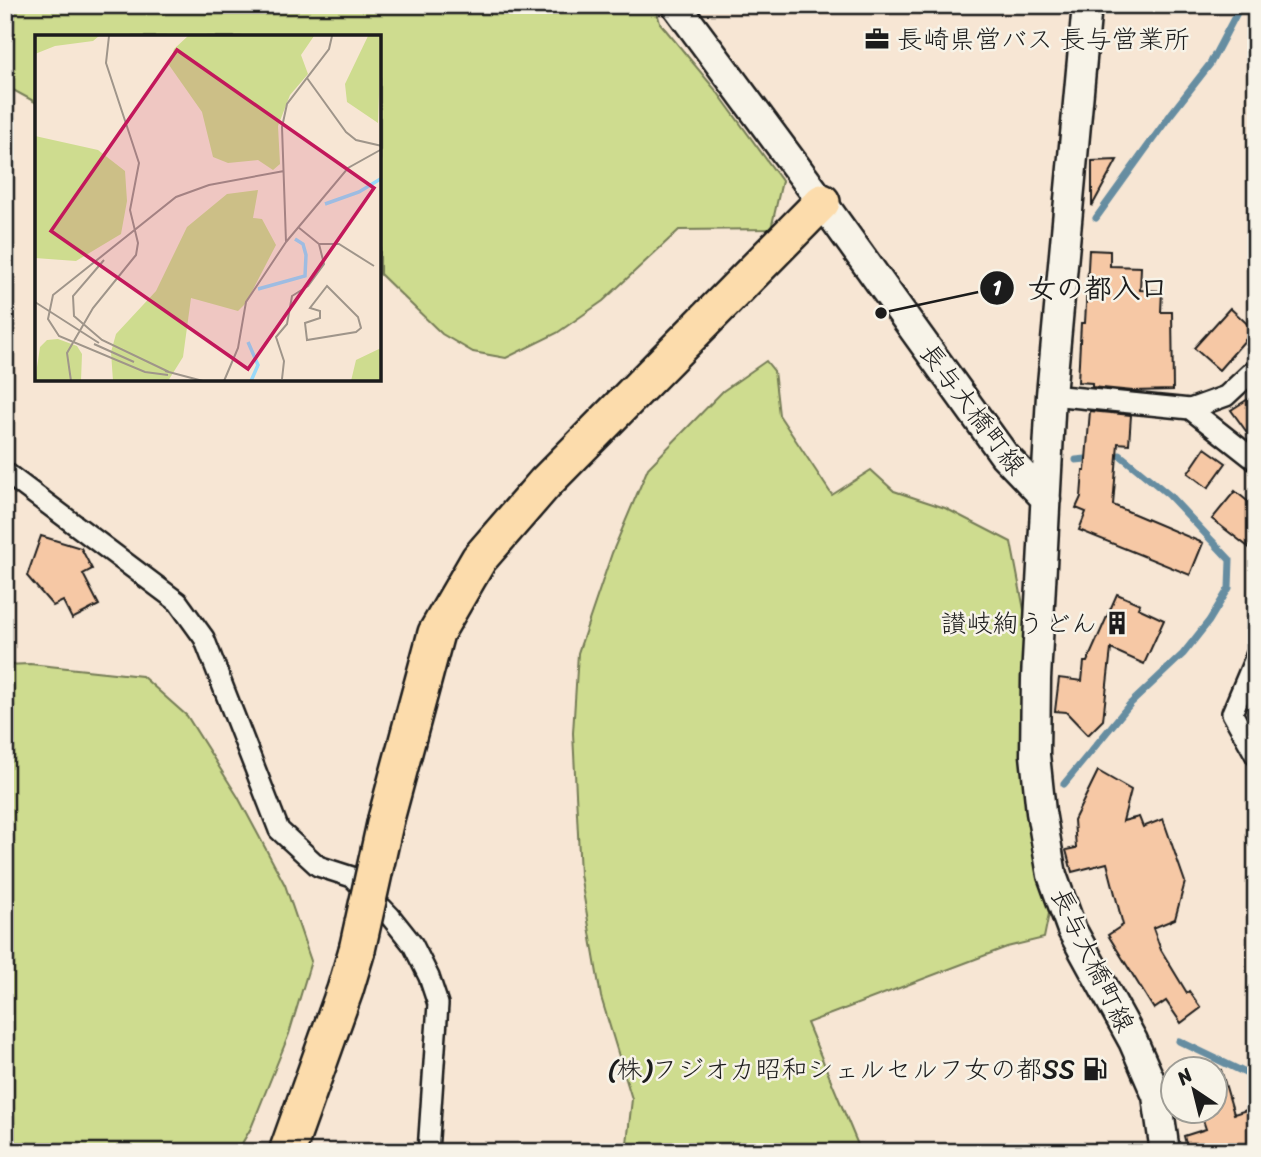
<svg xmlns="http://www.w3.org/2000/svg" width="1261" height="1157" viewBox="0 0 1261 1157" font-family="Sriracha,'Klee One',sans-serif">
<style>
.green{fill:#cedc8f;stroke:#757c56;stroke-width:2}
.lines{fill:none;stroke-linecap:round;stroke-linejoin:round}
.stream{stroke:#668da1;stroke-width:7}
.building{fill:#f6c8a5;stroke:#1c1c1c;stroke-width:2}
.street-casing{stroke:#1c1c1c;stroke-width:24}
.secondary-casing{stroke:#1c1c1c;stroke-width:33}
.highway-casing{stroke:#1c1c1c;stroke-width:40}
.street{stroke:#f7f3e8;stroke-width:19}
.secondary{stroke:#f7f3e8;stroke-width:28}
.highway{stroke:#fcdcac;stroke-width:35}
.highway-bridge-casing{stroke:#1c1c1c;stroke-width:40;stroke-linecap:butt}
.highway-bridge{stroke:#fcdcac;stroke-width:35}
.labels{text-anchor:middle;stroke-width:5;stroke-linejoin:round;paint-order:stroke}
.poi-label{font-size:26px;fill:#1c1c1c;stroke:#f7f3e8;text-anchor:end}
.street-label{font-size:26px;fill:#1c1c1c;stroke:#f7f3e8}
.inset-river{fill:none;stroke:#98d9f9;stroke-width:3.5}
.inset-road{fill:none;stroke:#9f958a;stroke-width:2}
.view{fill:#c2185b;fill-opacity:0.15;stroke:#c2185b;stroke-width:3.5}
.inset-edge{fill:none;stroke:#1c1c1c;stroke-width:3.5}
.leader{fill:none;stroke:#1c1c1c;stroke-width:2.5}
.callout-dot{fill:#1c1c1c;stroke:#f7f3e8;stroke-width:2.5}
.mark-label{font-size:21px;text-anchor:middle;font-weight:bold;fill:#fff}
.callout-label{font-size:28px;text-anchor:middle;font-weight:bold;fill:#1c1c1c;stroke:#f7f3e8;stroke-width:5;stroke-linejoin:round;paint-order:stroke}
</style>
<rect width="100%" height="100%" fill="#f7e6d4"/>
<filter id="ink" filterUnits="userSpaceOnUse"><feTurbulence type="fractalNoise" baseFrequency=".0143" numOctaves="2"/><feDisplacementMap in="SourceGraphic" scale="14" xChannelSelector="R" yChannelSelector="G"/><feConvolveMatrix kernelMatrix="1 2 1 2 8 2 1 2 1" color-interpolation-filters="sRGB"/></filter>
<g filter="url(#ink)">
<!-- green -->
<path class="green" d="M5 5H655L660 23 718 93 782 181 771 229 679 230 603 301 557 333 506 358 473 352 442 334 380 274V37H37V103L13 90 5 78Z
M766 361 774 371 779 415 832 495 871 470 894 491 945 508 1011 542 1030 641 1056 879 1044 938 1007 947 807 1023 861 1152H626L632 1099 601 997 580 874 573 733 578 653 612 553 648 468 723 391Z
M30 664 142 676 187 716 238 797 285 885 311 961 289 1034 251 1128 237 1152H5V665Z"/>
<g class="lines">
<!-- stream -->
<path class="stream" d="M1096 218 1171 114 1210 64 1241 5
M1076 460 1096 458
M1064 784 1130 704 1183 654 1209 621 1229 588 1230 560 1169 495 1120 455 1108 457
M1179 1041 1256 1078"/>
</g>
<!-- building -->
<path class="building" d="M1117 160 1092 206V161Z
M1089 250 1110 251V266L1141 267 1140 290 1162 291 1161 312H1172L1173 390 1133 391 1092 387V383L1078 382 1081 323H1085Z
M1230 308 1254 330 1219 370 1194 348Z
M1256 394V445L1231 410Z
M1090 411 1131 415 1129 444 1118 443 1113 505 1203 543 1190 575 1079 530 1086 512 1076 508 1081 497 1083 471H1085Z
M1205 448 1226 463 1208 488 1188 473Z
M1235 491 1256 508V553L1212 519Z
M41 536 81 548 92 569 83 574 99 605 72 619 63 601 53 606 27 576Z
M1117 594 1140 604 1138 608 1164 620 1144 664 1111 649 1103 720 1088 735 1066 712 1055 711 1059 678 1082 681 1084 662H1087Z
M1098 771 1131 790 1123 821 1139 817 1143 827 1163 819 1185 882 1175 919 1153 928 1161 950 1187 993 1189 991 1201 1008 1181 1023 1166 1001 1154 1009 1108 935 1123 925 1107 863 1072 872 1066 850 1076 848 1074 820Z
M1221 1070 1234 1114 1256 1107V1152H1188L1184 1136 1206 1129 1200 1111H1215V1071Z"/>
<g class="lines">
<!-- street casing -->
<g class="street-casing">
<path id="street" d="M1051 395 1190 409 1226 396 1256 368
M1190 409 1256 461
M5 472 178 602 204 638 279 830 318 866 352 877 390 916 413 945 429 977 438 1004 428 1152
M1256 656 1232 713 1256 756"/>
</g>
<!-- secondary casing -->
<g class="secondary-casing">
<path id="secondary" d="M676 5 822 202 1004 455 1046 499
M1087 5 1051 395 1036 679 1035 755 1041 812 1052 875 1072 930 1133 1041 1157 1096 1165 1152"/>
</g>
<!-- highway casing -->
<g class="highway-casing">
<path id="highway" d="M386 819 436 633 479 559 545 483 822 202
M287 1152 345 990 357 950"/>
</g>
<!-- street -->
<use href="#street" class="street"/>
<!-- secondary -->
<use href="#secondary" class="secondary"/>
<!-- highway -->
<use href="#highway" class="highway"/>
<!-- highway-bridge casing -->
<g class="highway-bridge-casing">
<path id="highway-bridge" d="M357 950 386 819"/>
</g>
<!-- highway-bridge -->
<use href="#highway-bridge" class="highway-bridge"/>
</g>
</g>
<!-- icons -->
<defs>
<g id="office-bare" transform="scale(1.89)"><path d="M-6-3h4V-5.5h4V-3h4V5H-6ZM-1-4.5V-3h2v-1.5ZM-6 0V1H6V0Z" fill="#1c1c1c" stroke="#f7f3e8" stroke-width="2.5" paint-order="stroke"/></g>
<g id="building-bare" transform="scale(1.89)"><path d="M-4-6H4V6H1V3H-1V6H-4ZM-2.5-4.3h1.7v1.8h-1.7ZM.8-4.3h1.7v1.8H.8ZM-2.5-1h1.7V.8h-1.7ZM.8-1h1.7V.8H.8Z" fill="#1c1c1c" stroke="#f7f3e8" stroke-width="2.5" paint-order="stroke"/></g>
<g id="fuel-bare" transform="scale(1.89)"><path d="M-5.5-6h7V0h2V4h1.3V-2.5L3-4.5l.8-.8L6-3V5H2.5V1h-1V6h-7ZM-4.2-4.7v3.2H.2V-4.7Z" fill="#1c1c1c" stroke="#f7f3e8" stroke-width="2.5" paint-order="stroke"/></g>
</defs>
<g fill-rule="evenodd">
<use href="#office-bare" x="877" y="39"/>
<use href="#building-bare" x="1117" y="623"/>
<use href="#fuel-bare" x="1095" y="1069"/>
</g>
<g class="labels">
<!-- poi labels -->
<g class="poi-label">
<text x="897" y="48" text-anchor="start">長崎県営バス 長与営業所</text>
<text x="1097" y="632">讃岐絢うどん</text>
<text x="1075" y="1078">(株)フジオカ昭和シェルセルフ女の都SS</text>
</g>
<!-- street labels -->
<g class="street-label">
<text transform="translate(973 409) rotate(53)" y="9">長与大橋町線</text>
<text transform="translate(1093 960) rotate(64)" y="9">長与大橋町線</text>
</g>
</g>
<!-- overview -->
<g transform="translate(35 35)">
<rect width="346" height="346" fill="#f7e6d4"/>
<path d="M0 1H64L58 6 20 11 0 19ZM153 1H279L266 20 273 39 255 60 243 91 245 129 238 135 223 125 193 128 178 122 167 77 134 30 139 14ZM333 1H346L343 88 312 67 310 49ZM0 101 63 115 90 136 92 166 86 199 41 226 0 223ZM223 155 218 183 227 184 241 210 211 268 203 276 156 263 148 322 133 346H78L76 317 81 299 121 256 152 192 192 159ZM23 304 42 311 47 319 46 346H0L5 312 12 305ZM346 313V346H316L321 325Z" fill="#cedc8f"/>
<path class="inset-river" d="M290 169 324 157 347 143M223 254 270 241 271 220 268 209 260 204M213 307 223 330 216 346"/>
<path class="inset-road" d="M272 43 311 97 321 105 347 111M251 207 313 133 347 114M284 209H304L339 231M69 225 38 261 39 281 67 305 134 337M292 251 323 282 326 293 321 297 272 305 270 288 285 283V276L275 273ZM0 267 64 308M59 309 99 327M130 336 168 346M133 340 110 337 24 301 13 284 18 260 141 162 174 150 249 136M247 344 249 326 241 302 252 289 257 261 273 251 289 229 284 209 263 192M36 346 32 318 58 273 101 220 103 208 95 175 104 128 71 28 74 1M189 346 203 313 211 267 251 207 247 92 252 69 294 14 297 1"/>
<path class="view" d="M142 15 339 153 213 334 16 196Z"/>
<rect width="346" height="346" class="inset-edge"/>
</g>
<!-- callouts -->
<path class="leader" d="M881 313L997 288"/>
<g class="callout-dot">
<circle cx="881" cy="313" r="7"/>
<circle cx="997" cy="288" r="18"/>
</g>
<g class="mark-label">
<text x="997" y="295">1</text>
</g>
<g class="callout-label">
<text x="1098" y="298">女の都入口</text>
</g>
<!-- margin -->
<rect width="1261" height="1157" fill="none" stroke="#f7f3e8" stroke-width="28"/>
<rect x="14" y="14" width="1233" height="1129" fill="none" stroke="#1c1c1c" stroke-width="2.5" filter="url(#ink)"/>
<!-- north arrow -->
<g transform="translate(1194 1090) rotate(325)"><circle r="33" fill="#f7f3e8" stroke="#9f9d96" stroke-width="2"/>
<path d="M0-5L12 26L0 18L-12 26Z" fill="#1c1c1c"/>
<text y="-10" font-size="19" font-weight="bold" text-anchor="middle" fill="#1c1c1c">N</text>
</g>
</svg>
